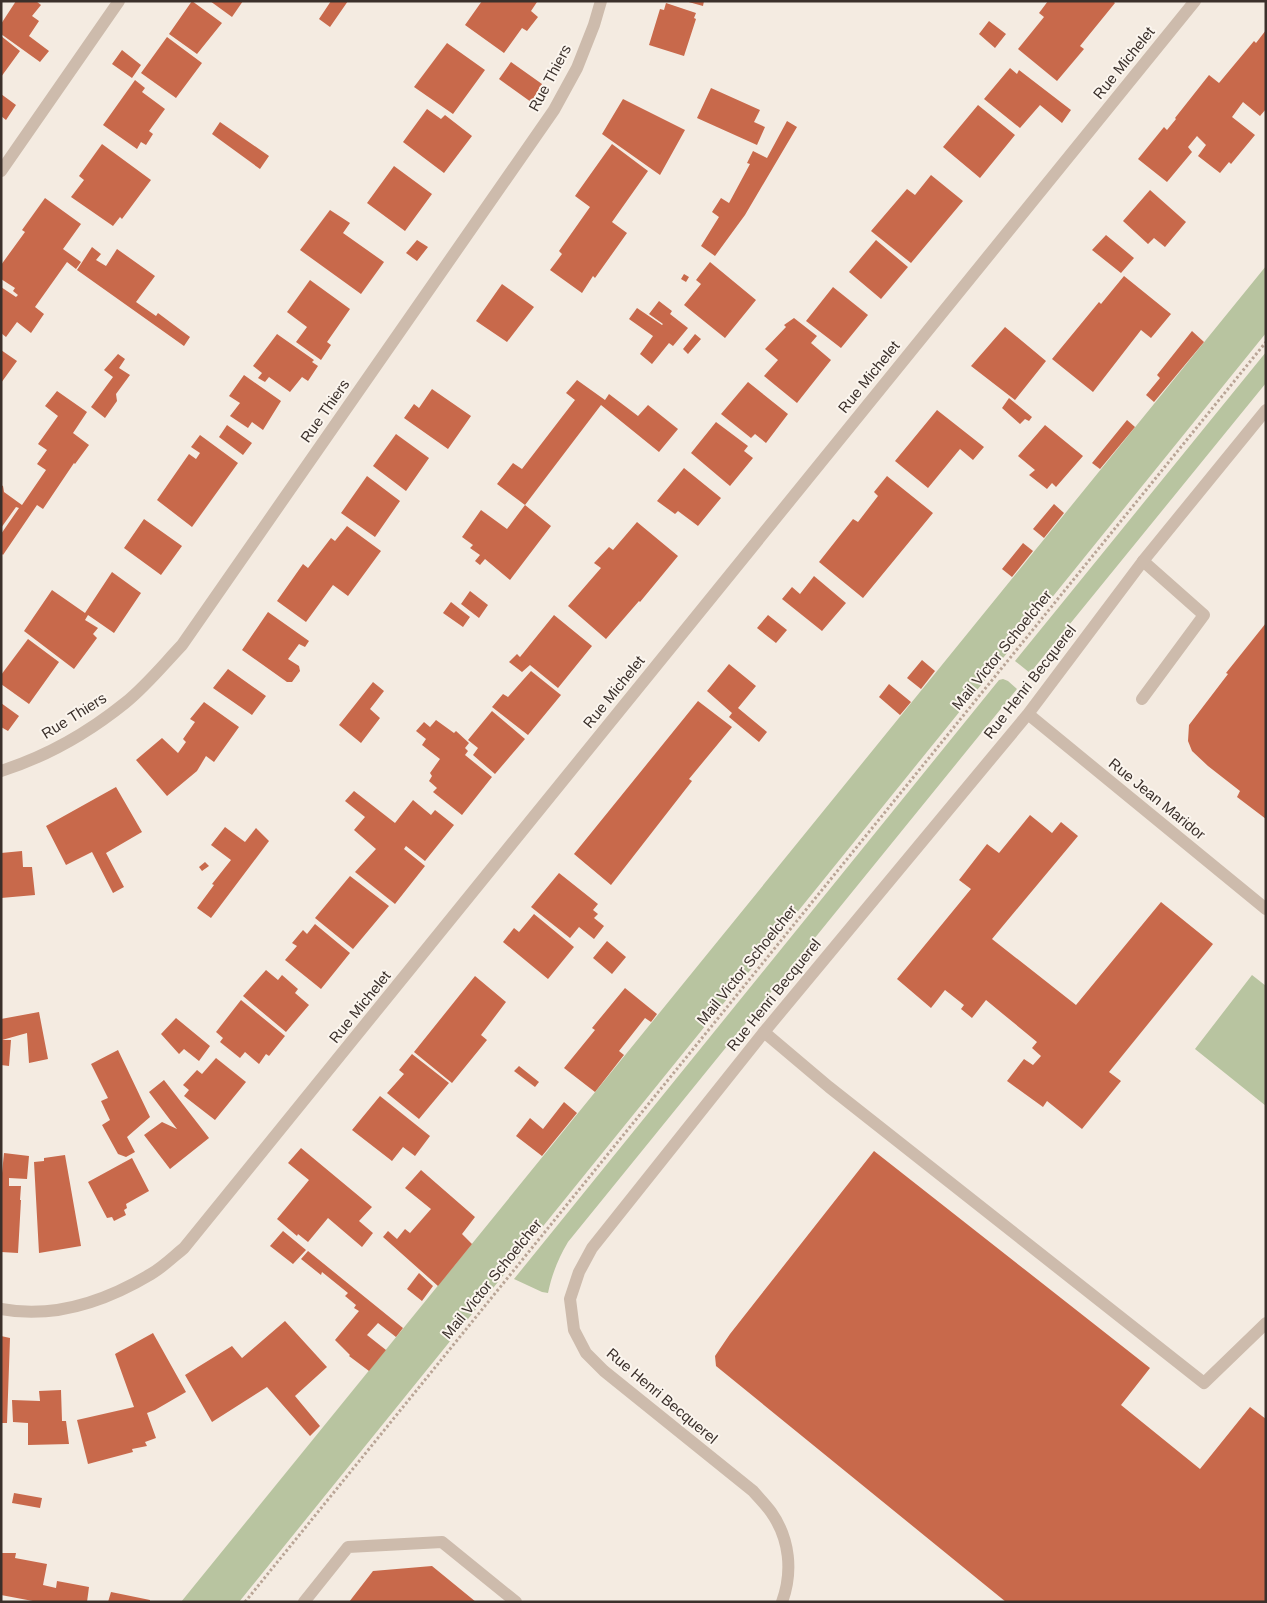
<svg xmlns="http://www.w3.org/2000/svg" width="1267" height="1603" viewBox="0 0 1267 1603" font-family="Helvetica,sans-serif">
<style>
.green{fill:#b8c4a0}
.building{fill:#c8694b}
.lines{fill:none;stroke-linecap:round;stroke-linejoin:round}
.path{stroke:#b9a596;stroke-width:3;stroke-dasharray:2.5 2.5;stroke-linecap:butt}
.service{stroke:#cdbbac;stroke-width:12}
.minor{stroke:#cdbbac;stroke-width:12}
.labels{text-anchor:middle;stroke-width:4;stroke-linejoin:round;paint-order:stroke}
.street-label{font-size:15px;fill:#3b302b;stroke:#fbf5ee}
</style>
<rect width="100%" height="100%" fill="#f4ebe1"/>
<!-- green -->
<path class="green" d="M1266 266V333L239 1602H181Z
M1266 352V383L1030 673 1015 661Z
M1003 679 1008 681 1017 689 568 1242C558 1259 552 1274 548 1293L542 1292 514 1279 999 680Z
M1252 975 1266 986V1106L1195 1049Z"/>
<!-- building -->
<path class="building" d="M16 1H36L41 5 32 16 39 21 29 36 49 51 40 62 1 34V24Z
M192 1 222 23 197 54 169 34Z
M210 1H243L232 17Z
M331 1H348L330 27 319 19Z
M482 1H536L537 2 531 11 538 17 527 31 522 28 504 53 465 25Z
M685 1H704L703 6Z
M1048 1H1113L1115 3 1080 46 1084 49 1057 81 1018 49 1044 17 1039 13Z
M666 3 696 13 694 18 696 19 684 56 649 45 660 9 664 10Z
M989 21 1006 34 995 48 979 34Z
M1266 30V109L1260 116 1243 102 1232 117 1255 135 1231 164 1229 162 1220 173 1198 156 1206 145 1197 136 1188 147 1192 152 1167 182 1138 159 1164 127 1167 130 1176 119 1175 118 1209 75 1219 83 1254 41 1256 43Z
M1 36 20 51 1 77Z
M167 37 202 63 176 98 141 73Z
M447 43 485 70 453 114 414 87Z
M122 50 141 65 132 78 112 64Z
M511 62 542 84 531 102 499 79Z
M1010 68 1017 74 1019 70 1071 110 1062 123 1040 105 1020 128 984 99Z
M135 80 145 88 142 92 165 109 149 131 153 134 146 145 141 142 137 149 103 125Z
M711 88 760 110 754 122 765 127 757 145 697 118Z
M1 94 16 105 6 120 1 116Z
M623 99 685 130 660 175 602 134Z
M978 105 1015 135 980 178 943 147Z
M427 109 441 119 445 115 472 136 444 173 403 142Z
M787 121 797 127 745 215 715 256 701 246 719 217 712 212 721 198 729 203 750 164 747 163 753 151 767 158Z
M220 122 269 156 260 169 212 134Z
M102 144 151 180 122 219 120 217 113 226 71 197 84 180 79 176Z
M612 144 648 171 612 222 627 233 595 278 593 276 582 293 550 270 562 254 559 251 590 207 575 196Z
M394 166 432 194 405 231 367 203Z
M931 175 963 201 911 263 871 231 907 189 915 195Z
M1150 190 1186 222 1165 247 1154 238 1148 244 1123 221Z
M45 198 81 224 63 249 81 262 76 269 67 262 35 307 44 314 31 333 17 322 6 337 1 333V287L16 297 18 295 13 291 15 288 1 279V265L25 232 22 230Z
M330 210 350 223 343 233 384 262 361 294 300 250Z
M1106 235 1134 258 1121 273 1092 250Z
M417 240 428 247 417 261 406 253Z
M876 240 908 267 881 299 849 272Z
M92 247 101 254 96 260 106 266 117 249 155 276 136 302 156 316 158 313 190 337 184 346 77 270Z
M710 262 756 300 725 338 684 305 701 284 696 280Z
M684 274 689 277 686 282 681 279Z
M1124 276 1171 314 1151 338 1141 330 1093 392 1052 359 1099 302 1101 304Z
M310 280 350 309 327 342 331 345 321 360 296 342 307 327 287 312Z
M502 284 534 307 507 342 476 321Z
M833 287 868 315 841 348 806 321Z
M659 301 672 311 670 314 688 328 673 346 669 343 652 364 640 354 653 336 629 319 637 308 662 325 663 324 649 314Z
M794 318 817 336 811 343 831 360 797 403 764 376 778 360 765 349 786 327 784 325Z
M1005 327 1046 361 1015 400 971 366Z
M1192 331 1204 342 1154 402 1146 395 1160 378 1157 375Z
M277 334 314 360 312 362 318 366 308 381 302 377 290 392 269 377 265 382 258 378 262 373 253 366Z
M695 334 701 339 688 354 683 349Z
M1 350 17 361 1 383Z
M118 354 125 359 119 368 130 375 116 394 117 401 105 418 91 407 113 377 104 370Z
M244 375 281 401 263 430 252 422 248 428 230 416 240 403 229 396Z
M577 380 605 400 609 394 638 416 648 405 678 429 659 452 601 405 525 505 551 526 510 580 485 559 480 565 475 561 480 555 470 548 473 545 462 537 481 510 507 529 525 505 497 484 513 463 522 469 575 400 566 393Z
M748 382 788 414 766 443 755 434 751 438 721 414Z
M432 389 471 416 448 449 404 418 414 404 419 408Z
M57 391 87 412 73 433 89 445 75 464 74 463 43 509 37 505 3 555 1 553V534L19 508 16 507 1 528V485L3 486 4 492 22 505 46 470 37 464 47 450 38 444 58 416 45 406Z
M1009 398 1032 417 1029 421 1025 419 1020 424 1002 408Z
M937 410 984 447 973 460 960 449 928 488 895 461Z
M1127 420 1135 427 1100 469 1092 463Z
M716 422 748 446 744 451 753 458 730 486 691 453Z
M227 425 252 443 243 455 219 437Z
M1045 425 1083 456 1056 487 1052 483 1047 489 1029 475 1035 470 1018 456Z
M396 434 429 458 406 491 373 466Z
M200 435 238 463 192 527 157 500 189 454 196 459 200 453 191 447Z
M684 468 721 498 698 526 678 511 675 514 657 501Z
M367 476 400 501 375 537 341 513Z
M887 476 933 513 863 598 819 562 853 519 858 522 878 496 874 492Z
M1054 504 1064 513 1044 538 1033 529Z
M144 519 182 546 161 575 124 548Z
M637 522 678 556 640 602 639 601 606 639 568 606 601 568 594 563 609 547 613 550Z
M347 526 381 551 348 596 333 585 306 622 277 601 303 564 308 568 331 538 335 541Z
M1023 543 1033 551 1012 577 1002 569Z
M112 572 141 593 114 633 88 615 85 620 98 628 93 634 97 638 74 669 24 631 52 590 85 613Z
M814 576 846 603 822 631 782 599 792 587 800 594Z
M470 591 488 605 479 618 461 604Z
M451 602 470 617 463 627 443 613Z
M268 612 309 641 305 647 299 644 288 659 299 666 300 671 292 682H287L242 650Z
M554 615 592 646 558 688 530 665 522 672 509 662 517 654 520 657Z
M768 615 787 630 776 643 757 628Z
M1266 623V819L1237 797 1240 791 1208 766 1192 751 1188 741 1189 725 1228 674 1226 673Z
M28 639 59 662 29 704 1 684V675Z
M922 660 935 671 921 689 907 678Z
M729 664 756 686 738 708 767 732 759 742 729 717 732 713 707 691Z
M228 669 266 696 252 715 213 688Z
M531 671 561 695 528 735 492 707 503 694 508 697Z
M373 682 384 691 370 709 380 718 361 743 339 725Z
M889 684 911 702 900 715 879 697Z
M698 701 732 727 689 779 692 781 611 885 574 854Z
M204 702 239 727 214 762 206 756 197 771 167 796 136 760 162 738 178 753 186 742 183 739 195 722 190 719Z
M1 703 19 716 8 731 1 727Z
M492 711 525 739 495 774 473 755 478 748 468 740Z
M436 720 454 733 456 731 469 743 465 748 468 751 465 755 492 777 462 815 433 792 437 788 429 781 432 776 430 773 440 759 422 745 426 739 416 731 424 722 430 727Z
M116 787 142 832 106 853 124 887 113 893 92 852 66 865 46 826Z
M354 791 395 823 413 800 431 815 435 810 454 825 425 861 406 846 404 849 425 866 395 904 355 872 376 849 354 830 365 817 345 801Z
M1030 815 1052 833 1061 822 1078 836 992 939 1076 1005 1161 902 1213 944 1109 1072 1121 1081 1082 1129 1047 1101 1043 1107 1007 1081 1024 1059 1033 1065 1041 1056 1032 1048 1037 1042 986 1000 972 1018 961 1009 964 1005 945 990 931 1008 897 979 971 889 959 880 987 844 999 853Z
M225 827 245 842 256 828 269 841 211 918 197 908 214 885 212 884 231 860 211 845Z
M22 851 23 867H32L35 895 1 898V853Z
M205 862 209 866 202 871 199 867Z
M559 873 598 904 593 910 598 914 594 918 604 926 594 939 579 927 570 938 531 907Z
M350 876 389 906 353 949 315 918Z
M534 914 574 947 548 979 503 942 514 928 519 932Z
M315 924 350 953 321 989 285 960 297 946 292 943 303 930 307 934Z
M607 941 626 957 612 974 593 958Z
M266 970 278 980 282 975 298 989 295 993 309 1005 286 1032 243 996Z
M475 976 506 1002 481 1035 487 1040 452 1083 414 1052Z
M625 988 657 1014 651 1022 645 1018 619 1051 624 1055 595 1092 564 1068 595 1030 592 1028Z
M241 1000 285 1036 269 1056 266 1054 259 1064 245 1052 240 1058 220 1042 223 1038 216 1032Z
M39 1012 48 1059 29 1063 27 1033 2 1040H11L9 1066 1 1065V1019Z
M176 1018 210 1046 199 1061 184 1049 179 1054 161 1034Z
M118 1050 150 1117 127 1137 135 1152 126 1157 118 1154 102 1125 110 1120 101 1101 108 1098 91 1064Z
M412 1054 449 1083 419 1119 387 1093 404 1074 399 1070Z
M216 1058 246 1082 215 1120 184 1096 189 1090 183 1085 197 1070 202 1074Z
M519 1066 539 1082 535 1087 514 1071Z
M164 1080 209 1138 170 1169 144 1135 162 1122 177 1129 149 1092Z
M380 1096 430 1136 415 1156 403 1147 392 1161 352 1130Z
M564 1102 577 1113 542 1156 516 1136 530 1118 543 1129Z
M301 1148 372 1207 359 1221 373 1233 362 1247 328 1218 308 1242 298 1234 297 1236 277 1219 309 1180 288 1163Z
M874 1151 1150 1368 1121 1405 1200 1469 1250 1407 1266 1419V1602H1006L716 1366 715 1356 730 1334Z
M4 1153 29 1156 27 1179 9 1178V1186H21L20 1200H21L18 1253 1 1252V1183Z
M65 1155 81 1246 39 1253 34 1162 44 1161V1158Z
M132 1158 149 1191 126 1204 127 1208 124 1210 126 1215 114 1221 112 1217 107 1218 88 1182Z
M421 1170 475 1217 462 1234 472 1244 438 1286 383 1237 388 1231 397 1239 405 1229 410 1233 431 1209 405 1188Z
M283 1231 306 1250 293 1264 270 1246Z
M308 1251 403 1328 396 1337 378 1323 367 1335 386 1350 369 1371 349 1356 350 1355 335 1340 359 1311 354 1308 356 1305 345 1296 348 1293 322 1272 321 1275 301 1259Z
M419 1273 433 1286 422 1301 407 1289Z
M285 1321 327 1367 295 1396 320 1426 310 1436 267 1387 212 1422 185 1375 232 1346 242 1358Z
M153 1333 186 1392 155 1410 147 1413 156 1438 145 1442 147 1446 132 1449 133 1452 88 1464 77 1420 134 1407 115 1354Z
M1 1336 10 1338 7 1423H1Z
M61 1390 62 1421H66L69 1444 28 1445V1423L13 1422 12 1400 40 1401 39 1391Z
M14 1493 42 1498 40 1508 12 1503Z
M1 1553H16L15 1558 47 1564 43 1585 56 1588 57 1581 89 1587 87 1602H38L1 1595Z
M432 1566 476 1602H349L373 1571Z
M111 1592 150 1600V1602H108Z"/>
<g class="lines">
<!-- path -->
<path class="path" d="M245 1602 1266 342"/>
<!-- service -->
<path class="service" d="M1142 699 1204 615 1143 561
M764 1032 829 1087 1204 1383 1266 1323
M304 1602 348 1547 442 1542 516 1602"/>
<!-- minor -->
<path class="minor" d="M1 171 119 1
M1028 714 1266 909
M1 771C45 757 89 732 125 703 146 686 163 665 182 645L554 110 577 68 594 25 601 1
M1 1309C54 1319 106 1301 151 1274 163 1267 173 1257 184 1248L1195 1
M782 1602C793 1572 790 1539 771 1512 766 1505 759 1498 753 1491L604 1371 586 1353 574 1330 570 1299 579 1272 592 1248 764 1032 1028 714 1143 561 1266 410"/>
</g>
<g class="labels">
<!-- street labels -->
<g class="street-label">
<text transform="translate(1124 63) rotate(-51)" y="5">Rue Michelet</text>
<text transform="translate(550 78) rotate(-62)" y="5">Rue Thiers</text>
<text transform="translate(869 377) rotate(-51)" y="5">Rue Michelet</text>
<text transform="translate(325 411) rotate(-55)" y="5">Rue Thiers</text>
<text transform="translate(1002 650) rotate(-51)" y="5">Mail Victor Schoelcher</text>
<text transform="translate(1030 682) rotate(-52)" y="5">Rue Henri Becquerel</text>
<text transform="translate(614 692) rotate(-51)" y="5">Rue Michelet</text>
<text transform="translate(74 716) rotate(-32)" y="5">Rue Thiers</text>
<text transform="translate(1157 799) rotate(39)" y="5">Rue Jean Maridor</text>
<text transform="translate(747 965) rotate(-51)" y="5">Mail Victor Schoelcher</text>
<text transform="translate(774 995) rotate(-51)" y="5">Rue Henri Becquerel</text>
<text transform="translate(360 1007) rotate(-51)" y="5">Rue Michelet</text>
<text transform="translate(492 1279) rotate(-51)" y="5">Mail Victor Schoelcher</text>
<text transform="translate(662 1396) rotate(40)" y="5">Rue Henri Becquerel</text>
</g>
</g>
<!-- border -->
<rect width="1267" height="1603" fill="none" stroke="#3b302b" stroke-width="5"/>
</svg>
